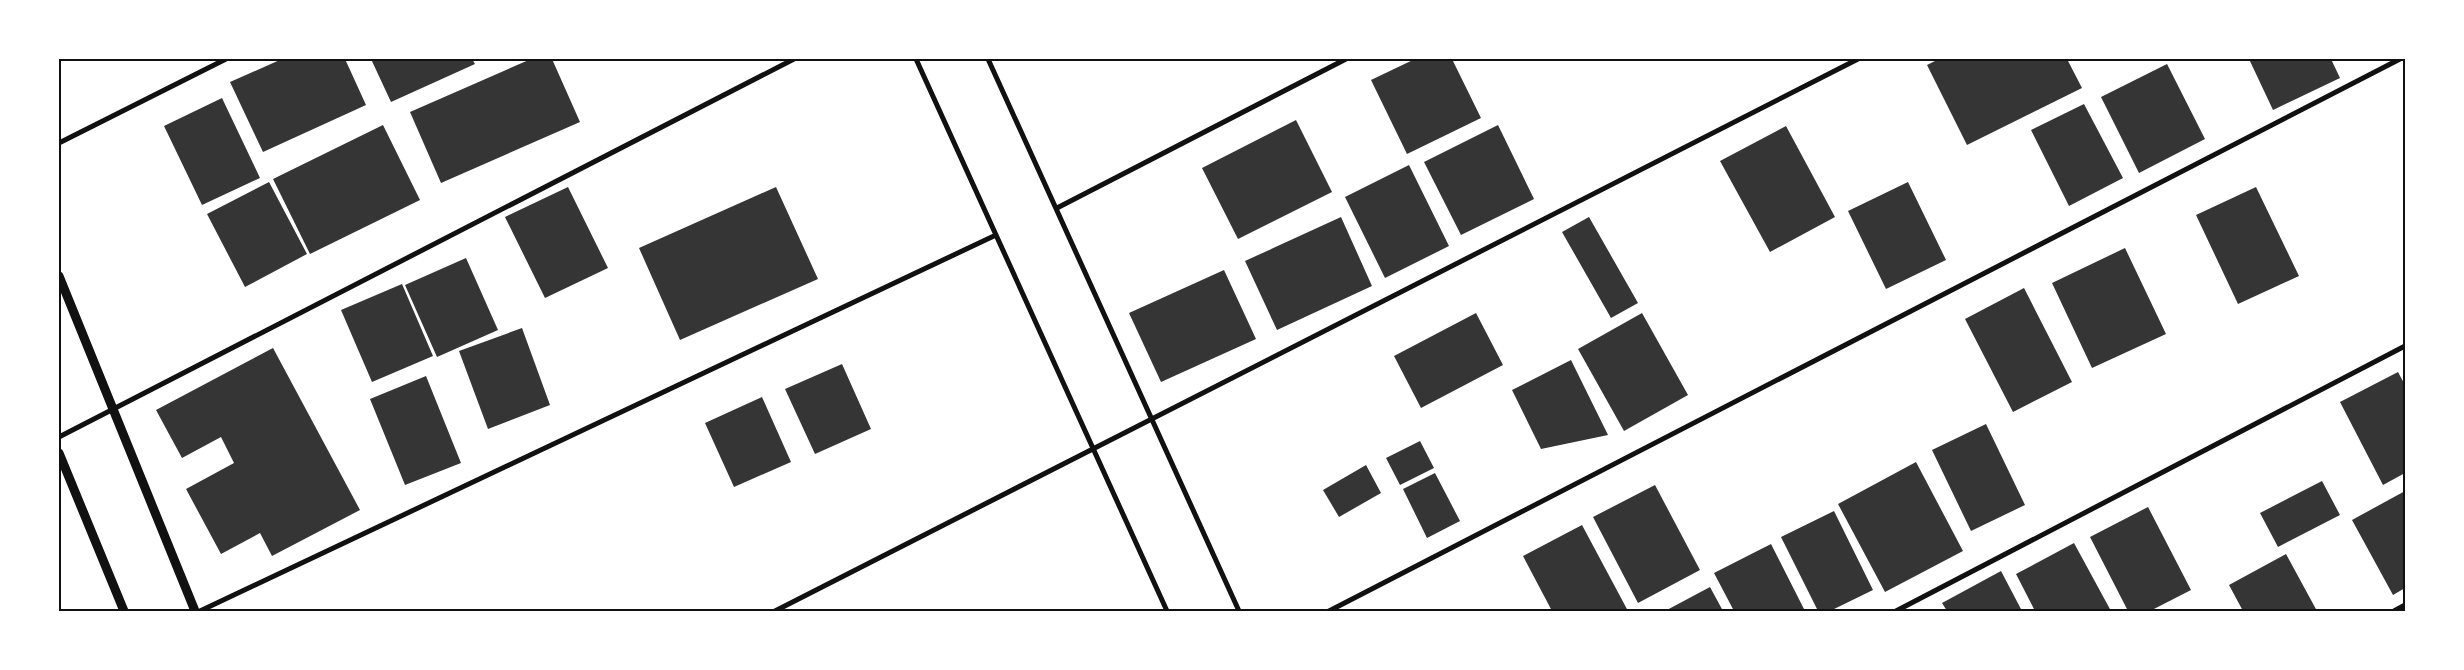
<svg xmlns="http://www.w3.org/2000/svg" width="2464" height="670" viewBox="0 0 2464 670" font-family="Quicksand,sans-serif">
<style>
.building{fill:#353535}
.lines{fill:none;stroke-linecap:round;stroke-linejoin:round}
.minor{stroke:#111;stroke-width:5}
.tertiary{stroke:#111;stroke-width:9}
.neatline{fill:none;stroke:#111;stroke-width:2}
</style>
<rect width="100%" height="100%" fill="#fff"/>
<!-- building -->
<path class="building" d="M282 59H345L366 105 263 152 230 82Z
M371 59H472L475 64 391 102Z
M531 59H552L580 122 441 183 410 112Z
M1415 59H1452L1481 118 1407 154 1371 80Z
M1939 59H2067L2082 88 1967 145 1927 65Z
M2249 59H2331L2340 78 2273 110Z
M2167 64 2205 139 2139 173 2101 97Z
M222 98 260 178 202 205 164 126Z
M2084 104 2123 178 2069 206 2031 130Z
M1296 120 1332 192 1238 239 1202 168Z
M383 125 420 200 310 254 273 179Z
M1498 125 1534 199 1461 235 1424 162Z
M1786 126 1835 217 1770 252 1720 161Z
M1409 165 1449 246 1385 278 1345 197Z
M269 182 307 254 245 287 207 214Z
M1908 182 1946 260 1886 289 1848 211Z
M568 187 608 268 545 298 505 217Z
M776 187 818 279 680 340 639 248Z
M2256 187 2299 276 2238 304 2196 215Z
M1341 217 1372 286 1277 330 1245 261Z
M1589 217 1638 303 1611 318 1562 232Z
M2125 248 2166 334 2092 368 2052 283Z
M466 258 498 330 437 357 405 285Z
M1224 270 1256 339 1161 382 1129 313Z
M402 284 433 356 372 382 341 310Z
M2024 288 2072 382 2013 412 1965 319Z
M1476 313 1503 365 1421 408 1394 356Z
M1642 313 1688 395 1624 431 1578 349Z
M522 328 550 405 488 429 459 351Z
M273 348 360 510 272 556 260 533 221 554 186 489 234 463 221 437 182 458 156 410Z
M1571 360 1608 435 1541 449 1512 390Z
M842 364 871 429 815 454 785 389Z
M2398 372 2405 385V473L2383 485 2340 402Z
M426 376 461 463 405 485 370 399Z
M762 397 791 462 734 487 705 423Z
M1986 424 2025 505 1971 531 1932 450Z
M1420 441 1434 468 1400 485 1386 458Z
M1916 462 1963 551 1885 592 1838 504Z
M1366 465 1381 493 1339 517 1323 490Z
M1435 473 1460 521 1427 538 1403 489Z
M2322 481 2340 515 2278 547 2260 513Z
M1655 485 1700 570 1638 603 1593 517Z
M2405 491V588L2393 595 2352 520Z
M2148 507 2191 590 2150 611H2128L2090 537Z
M1834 511 1873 590 1830 611H1818L1781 537Z
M1582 525 1628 611H1552L1523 556Z
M2074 543 2111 611H2035L2016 574Z
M1771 544 1805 611H1734L1714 573Z
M2286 554 2317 611H2243L2229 585Z
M2001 571 2022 611H1947L1942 603Z
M1710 587 1723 611H1665Z"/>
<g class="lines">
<!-- minor -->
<path class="minor" d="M916 59 1167 611
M988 59 1239 611
M59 143 226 59
M1057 208 1346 59
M59 437 794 59
M200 611 996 235
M775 611 1858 59
M1329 611 2400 59
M1896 611 2405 346
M2394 611 2405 605"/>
<!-- tertiary -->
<path class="tertiary" d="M59 276 195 611
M59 453 124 611"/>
</g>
<!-- border -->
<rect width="2464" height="670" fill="none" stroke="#ffffff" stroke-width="120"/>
<rect x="60" y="60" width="2344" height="550" class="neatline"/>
</svg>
